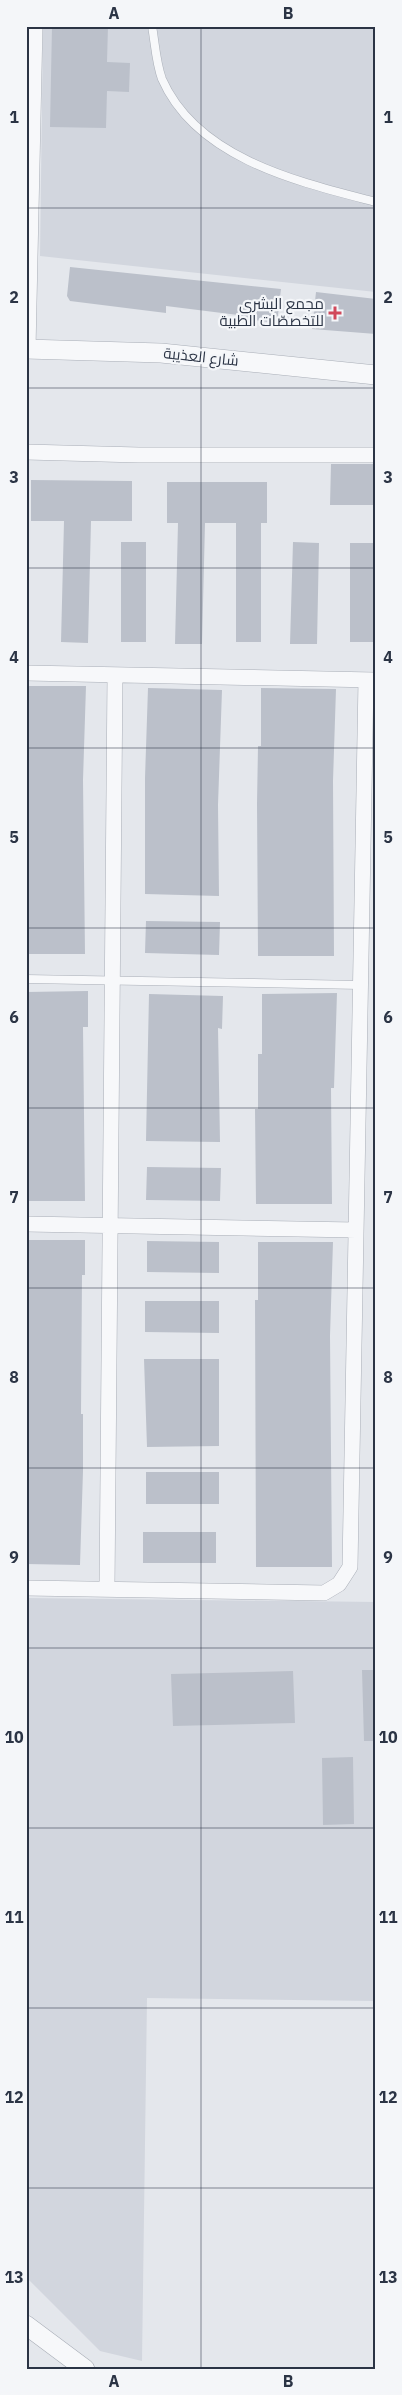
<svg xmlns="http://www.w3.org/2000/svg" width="402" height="2395" viewBox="0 0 402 2395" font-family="'IBM Plex Sans',Cairo,sans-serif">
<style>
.built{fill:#d2d6de}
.building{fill:#bbc0ca}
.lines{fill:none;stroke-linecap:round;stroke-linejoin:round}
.service-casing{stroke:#a9aeb7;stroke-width:9}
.minor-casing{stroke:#a9aeb7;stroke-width:16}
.tertiary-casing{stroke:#a9aeb7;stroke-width:20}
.service{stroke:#f7f8fa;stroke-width:8}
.minor{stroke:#f7f8fa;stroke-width:15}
.tertiary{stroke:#f7f8fa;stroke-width:19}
.grid{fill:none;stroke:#2b3445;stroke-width:1;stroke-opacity:0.55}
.poi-dot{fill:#d1495b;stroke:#f4f6f9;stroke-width:2}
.labels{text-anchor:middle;stroke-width:4.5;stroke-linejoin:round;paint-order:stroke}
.poi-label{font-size:15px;fill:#2b3445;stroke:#f4f6f9;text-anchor:end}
.street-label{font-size:15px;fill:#2b3445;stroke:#f4f6f9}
.neatline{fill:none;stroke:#2b3445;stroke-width:2}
.grid-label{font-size:16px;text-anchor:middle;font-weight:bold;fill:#2b3445}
</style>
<rect width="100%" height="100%" fill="#e4e7ec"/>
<!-- built -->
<path class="built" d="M43 26H376V292L40 256Z
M26 1598 376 1602V2001L147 1998 142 2361 100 2351 26 2277Z"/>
<!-- building -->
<path class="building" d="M52 26H108L107 62 130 63 129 92 107 91 106 128 50 127Z
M70 267 281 289 277 323 238 318V315L166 306V313L70 301 67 296Z
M316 292 376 299V334L312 329Z
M331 464H376V505H330Z
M31 480 132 481V521H91L88 643 61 642 64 521H31Z
M167 482H267V523H261V642H236V523H205L202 644H175L178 523H167Z
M121 542H146V642H121Z
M293 542 319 543 317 644H290Z
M350 543H375V642H350Z
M26 686H86L83 780 85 954H26Z
M148 688 222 690 218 805 219 896 145 894V778Z
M261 688 336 689 333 781 334 956H258L257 804 258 746H261Z
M146 921 220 922 219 955 145 953Z
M88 991V1027H83L85 1201H26V992Z
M337 993 334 1088H331L332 1204H256L255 1109H258V1054H262V994Z
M149 994 223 996 222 1029 218 1028 220 1142 146 1141Z
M147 1167 221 1168 220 1201 146 1200Z
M26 1240H85V1275H82L81 1414H83V1471L80 1565 26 1564Z
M147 1241 219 1242V1273L147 1272Z
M258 1242H333L330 1336 332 1567H256L255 1300H258Z
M145 1301H219V1333L145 1332Z
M144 1359H219V1446L147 1447Z
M146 1472H219V1504H146Z
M143 1532H216V1563H143Z
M362 1670H376V1741H364Z
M293 1671 295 1723 173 1726 171 1674Z
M353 1757 354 1824 323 1825 322 1758Z"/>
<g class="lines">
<!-- service casing -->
<g class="service-casing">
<path id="service" d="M152 26C155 43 156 63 162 79 197 159 299 182 376 202
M26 979 361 985"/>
</g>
<!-- minor casing -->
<g class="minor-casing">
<path id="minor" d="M28 349 35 26
M26 452 139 455H376
M26 673 374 680
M26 1224 356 1230
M26 1588 324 1593 339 1584 350 1567 366 680
M107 1589 115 675"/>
</g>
<!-- tertiary casing -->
<g class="tertiary-casing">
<path id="tertiary" d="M26 349 161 353 376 375
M26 2325 85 2369"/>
</g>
<!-- service -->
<use href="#service" class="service"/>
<!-- minor -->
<use href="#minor" class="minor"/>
<!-- tertiary -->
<use href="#tertiary" class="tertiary"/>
</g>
<!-- grid -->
<path class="grid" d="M201 26V2369M26 208H376M26 388H376M26 568H376M26 748H376M26 928H376M26 1108H376M26 1288H376M26 1468H376M26 1648H376M26 1828H376M26 2008H376M26 2188H376"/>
<!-- markers -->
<path class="poi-dot" d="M332.5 305.5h5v5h5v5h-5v5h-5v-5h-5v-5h5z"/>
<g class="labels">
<!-- poi labels -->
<g class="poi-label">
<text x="324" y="309">مجمع البشرى<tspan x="324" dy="17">للتخصصّات الطبية</tspan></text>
</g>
<!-- street labels -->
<g class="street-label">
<text transform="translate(201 357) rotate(6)" y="5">شارع العذيبة</text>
</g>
</g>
<!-- border -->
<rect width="402" height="2395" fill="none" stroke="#f4f6f9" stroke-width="55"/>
<rect x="28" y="28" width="346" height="2340" class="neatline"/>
<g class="grid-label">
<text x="114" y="19">A</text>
<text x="288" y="19">B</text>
<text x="14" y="123">1</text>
<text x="388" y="123">1</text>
<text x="14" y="303">2</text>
<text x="388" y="303">2</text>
<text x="14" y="483">3</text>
<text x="388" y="483">3</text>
<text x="14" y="663">4</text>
<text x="388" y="663">4</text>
<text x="14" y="843">5</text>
<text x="388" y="843">5</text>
<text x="14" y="1023">6</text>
<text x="388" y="1023">6</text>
<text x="14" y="1203">7</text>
<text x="388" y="1203">7</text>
<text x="14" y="1383">8</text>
<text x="388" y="1383">8</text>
<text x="14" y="1563">9</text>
<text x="388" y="1563">9</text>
<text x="14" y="1743">10</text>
<text x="388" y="1743">10</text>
<text x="14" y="1923">11</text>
<text x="388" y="1923">11</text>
<text x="14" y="2103">12</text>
<text x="388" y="2103">12</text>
<text x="14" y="2283">13</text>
<text x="388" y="2283">13</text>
<text x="114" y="2387">A</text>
<text x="288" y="2387">B</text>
</g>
</svg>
